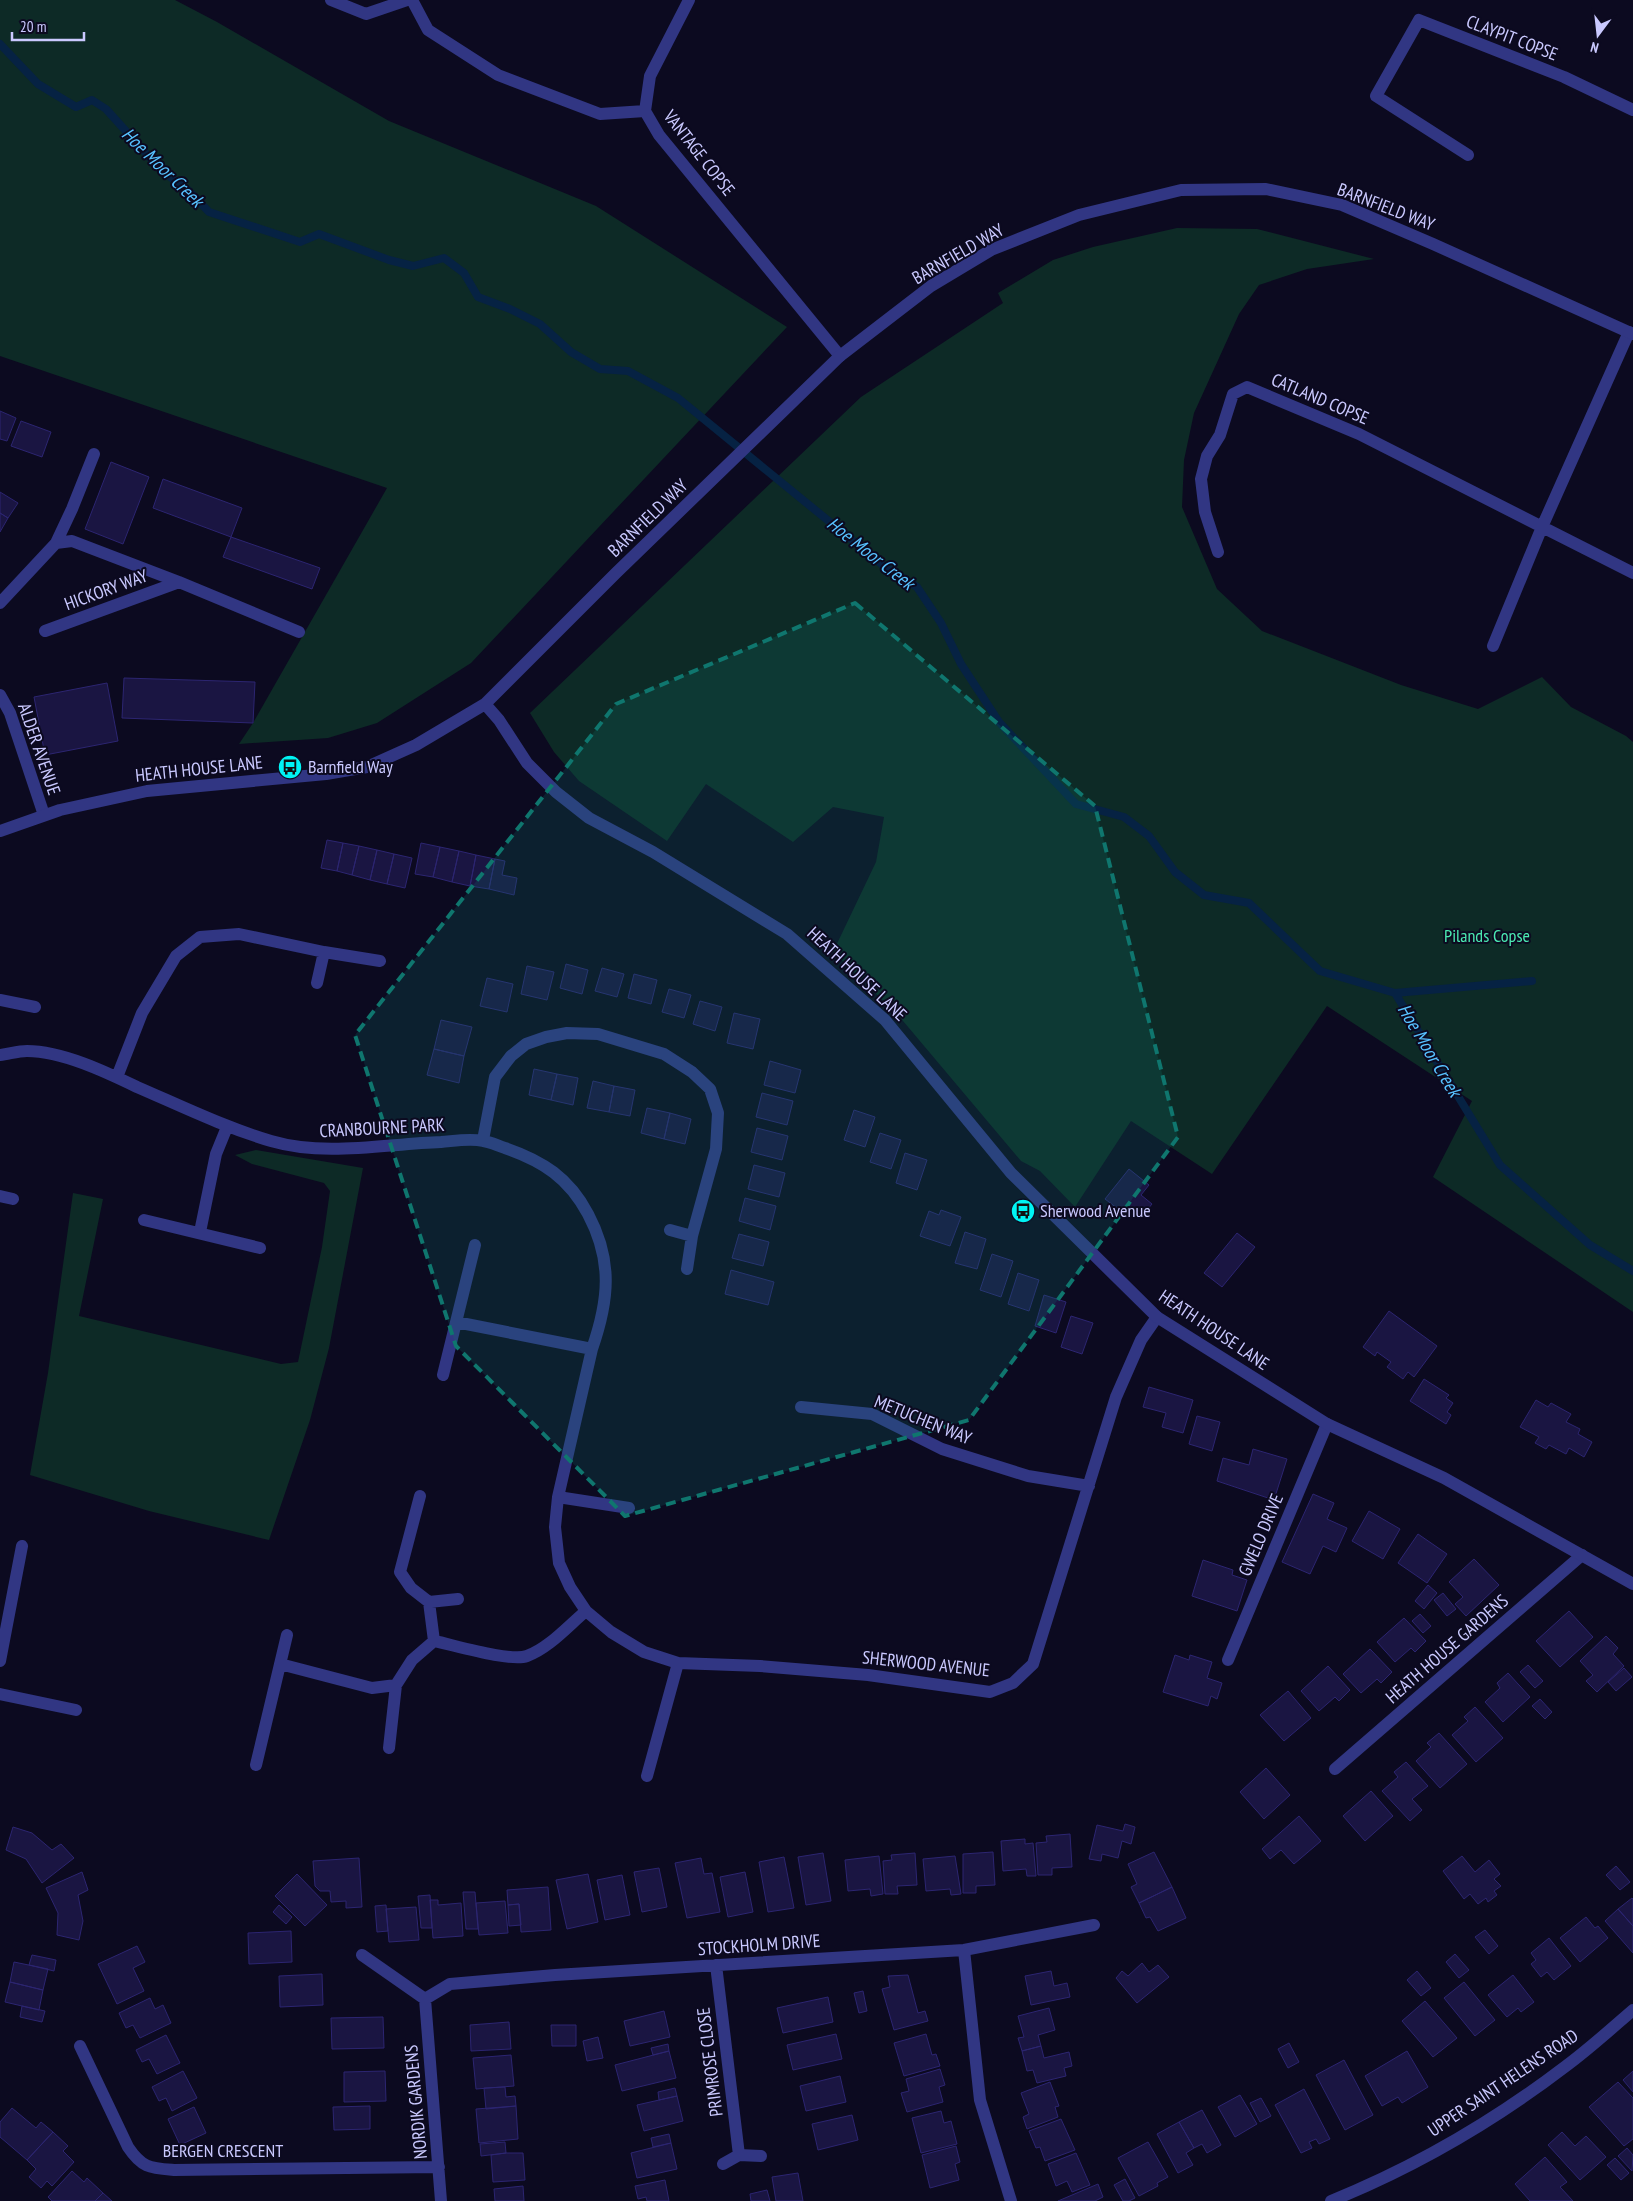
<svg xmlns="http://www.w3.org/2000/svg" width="1633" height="2201" viewBox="0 0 1633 2201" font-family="'PT Sans Narrow',sans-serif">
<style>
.green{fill:#0d2a26}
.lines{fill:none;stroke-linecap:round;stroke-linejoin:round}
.stream{stroke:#062243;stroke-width:8}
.building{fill:#1a1542;stroke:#2c2571}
.minor{stroke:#313683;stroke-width:12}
.tertiary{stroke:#313683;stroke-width:12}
.marked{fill:#0f766e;fill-opacity:0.2;stroke:#0f766e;stroke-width:4;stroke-dasharray:10 6;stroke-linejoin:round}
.labels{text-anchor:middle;stroke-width:4;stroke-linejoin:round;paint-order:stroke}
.street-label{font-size:18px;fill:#cac9ff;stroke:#0c0a20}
.poi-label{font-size:18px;fill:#cac9ff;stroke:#0c0a20;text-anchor:start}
.park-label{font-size:18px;fill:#4beab2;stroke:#0c0a20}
.water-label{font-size:19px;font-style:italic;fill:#57c2ff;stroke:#0c0a20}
</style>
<rect width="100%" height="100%" fill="#0c0a20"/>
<!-- green -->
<path class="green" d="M0 0H175L217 22 389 121 596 206 787 327 471 663 377 723 328 738 239 744 253 723 387 488 0 356Z
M1177 228 1257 229 1374 259 1307 269 1259 285 1239 314 1194 413 1184 460 1182 507 1217 589 1262 631 1401 685 1478 709 1542 677 1571 707 1626 736 1633 742V1312L1433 1177 1472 1101 1327 1006 1212 1174 1131 1121 1075 1207 1040 1171 1021 1161 898 1015 833 952 876 862 884 817 833 807 793 842 706 784 667 841 579 781 554 752 530 713 861 397 1003 303 998 293 1053 260 1093 247Z
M256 1150 363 1168 329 1348 310 1420 269 1540 149 1511 30 1475 48 1373 73 1193 103 1199 79 1316 281 1364 298 1362 322 1247 330 1191 324 1183 252 1164 235 1155Z"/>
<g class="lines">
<!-- stream -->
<path class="stream" d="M0 44 38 84 76 107 92 100 106 109 161 170 189 191 209 212 300 242 319 234 389 260 413 266 444 258 464 273 478 297 510 309 540 324 571 352 600 369 628 371 678 398 885 567 917 587 941 623 961 664 999 722 1076 804 1124 817 1149 836 1175 872 1204 895 1249 903 1320 971 1395 993 1500 1165 1590 1245 1633 1271
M1395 993 1532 981"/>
</g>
<!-- building -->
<path class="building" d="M0 411 16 418 7 441 0 439Z
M21 421 51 432 42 457 11 446Z
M111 462 149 477 123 544 85 529Z
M163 479 242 508 231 537 153 508Z
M0 492 18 503 8 518 0 513Z
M0 513 8 518 0 532Z
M231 537 320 568 312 589 223 557Z
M124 678 255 682 253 723 122 718Z
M107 683 118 741 45 755 34 697Z
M327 840 343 843 337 871 321 868Z
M343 843 359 846 352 875 337 871Z
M421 843 440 847 433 877 415 874Z
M359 846 377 850 370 880 352 875Z
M440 847 459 851 452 882 433 877Z
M377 850 394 854 387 884 370 880Z
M459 851 476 855 470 886 452 882Z
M394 854 412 858 405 888 387 884Z
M476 855 495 859 489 889 470 886Z
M495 859 505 861 502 875 517 878 514 895 489 889Z
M566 964 588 970 582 994 560 988Z
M527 966 554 972 547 1000 521 994Z
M602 968 624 974 617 997 595 991Z
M634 974 657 980 651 1004 628 998Z
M487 978 513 984 507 1012 480 1006Z
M669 989 691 995 684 1018 662 1012Z
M700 1001 722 1007 715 1031 693 1024Z
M734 1013 760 1019 753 1049 727 1043Z
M441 1020 472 1027 464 1056 434 1049Z
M434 1049 464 1056 459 1083 427 1075Z
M770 1061 801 1070 795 1093 764 1085Z
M534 1069 557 1074 551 1100 529 1095Z
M557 1074 578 1078 573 1105 551 1100Z
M593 1081 614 1086 609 1112 587 1108Z
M614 1086 635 1090 630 1116 609 1112Z
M762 1093 793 1101 787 1125 756 1117Z
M647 1108 670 1113 664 1139 641 1133Z
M854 1110 875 1117 865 1147 844 1140Z
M670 1113 691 1119 685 1144 664 1139Z
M757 1128 788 1136 782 1160 751 1152Z
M880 1133 901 1140 891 1169 870 1162Z
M905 1153 927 1160 917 1190 896 1183Z
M754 1165 785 1173 779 1197 748 1189Z
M1129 1169 1149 1185 1141 1195 1152 1204 1142 1216 1132 1208 1126 1215 1105 1199Z
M745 1198 776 1206 770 1230 739 1221Z
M941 1210 961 1217 950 1246 920 1236 929 1211 939 1215Z
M965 1232 986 1239 977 1269 955 1263Z
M1237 1233 1255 1247 1222 1287 1204 1273Z
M739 1234 769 1242 763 1266 732 1258Z
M992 1254 1013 1261 1001 1297 980 1290Z
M731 1270 774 1282 768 1305 725 1294Z
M1018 1273 1039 1280 1029 1311 1008 1304Z
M1044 1295 1066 1302 1056 1333 1035 1326Z
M1389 1311 1437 1346 1414 1377 1408 1372 1403 1379 1387 1367 1391 1362 1377 1352 1375 1356 1363 1347Z
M1071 1316 1093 1323 1082 1354 1061 1347Z
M1424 1379 1449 1395 1446 1398 1453 1403 1447 1412 1451 1415 1446 1424 1410 1401Z
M1149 1387 1193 1400 1183 1433 1162 1427 1166 1413 1143 1407Z
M1536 1400 1548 1407 1551 1403 1571 1414 1566 1422 1580 1429 1578 1434 1592 1442 1584 1457 1569 1448 1566 1454 1549 1445 1546 1449 1535 1443 1539 1437 1520 1427Z
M1197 1416 1220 1422 1212 1451 1189 1444Z
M1253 1449 1287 1459 1274 1500 1217 1481 1223 1458 1249 1465Z
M1313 1494 1334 1503 1327 1519 1347 1528 1336 1552 1323 1546 1310 1574 1282 1562Z
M1369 1511 1400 1529 1383 1559 1352 1541Z
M1418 1534 1447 1554 1427 1583 1398 1563Z
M1474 1559 1499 1585 1466 1616 1455 1604 1463 1597 1449 1582Z
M1203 1560 1233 1570 1232 1575 1247 1580 1237 1611 1192 1596Z
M1428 1585 1437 1593 1424 1609 1415 1601Z
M1443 1593 1456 1609 1447 1616 1434 1600Z
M1569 1611 1593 1637 1560 1667 1536 1641Z
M1420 1614 1431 1626 1423 1633 1412 1621Z
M1404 1618 1426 1641 1415 1652 1411 1648 1395 1662 1377 1642Z
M1606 1636 1618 1648 1613 1654 1624 1666 1597 1692 1586 1681 1593 1675 1580 1661Z
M1370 1649 1392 1672 1381 1683 1377 1679 1361 1693 1343 1674Z
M1175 1655 1189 1660 1190 1655 1212 1662 1207 1678 1222 1683 1217 1699 1211 1696 1208 1706 1163 1692Z
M1528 1665 1543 1681 1535 1688 1520 1672Z
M1328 1666 1350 1690 1339 1701 1335 1697 1319 1711 1301 1691Z
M1624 1668 1632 1677 1616 1691 1608 1682Z
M1508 1673 1530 1697 1503 1722 1485 1702 1500 1688 1497 1683Z
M1288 1691 1311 1718 1284 1741 1260 1715Z
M1540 1699 1552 1712 1545 1719 1532 1706Z
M1475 1707 1503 1738 1476 1762 1452 1735 1468 1721 1464 1717Z
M1439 1733 1467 1764 1440 1788 1416 1761 1431 1747 1427 1743Z
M1406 1762 1428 1786 1412 1799 1422 1810 1410 1821 1382 1791 1398 1777 1394 1772Z
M1266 1768 1290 1795 1264 1819 1240 1792Z
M1371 1791 1393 1816 1365 1841 1343 1816Z
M1299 1816 1321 1841 1294 1864 1281 1850 1270 1859 1262 1849Z
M1125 1824 1135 1827 1131 1844 1122 1841 1118 1858 1102 1854 1101 1861 1089 1859 1097 1825 1123 1831Z
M13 1827 32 1833 52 1850 61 1844 74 1858 42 1883 26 1859 6 1850Z
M1070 1834 1072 1867 1052 1868V1875H1038L1036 1843 1047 1842 1046 1836Z
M1025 1839V1844L1033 1843 1036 1876H1027L1026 1869 1003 1871 1001 1841Z
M993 1852 995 1885 976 1886V1893H963V1854Z
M1154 1852 1172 1887 1139 1903 1131 1887 1137 1884 1128 1864Z
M823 1853 831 1901 806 1905 798 1857Z
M915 1853 917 1885 897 1886 898 1894H885L883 1861 892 1860 891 1855Z
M879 1856 883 1894 871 1896 870 1889 848 1891 845 1860Z
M955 1856 961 1894 951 1895 950 1889 926 1891 923 1859Z
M1462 1856 1475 1872 1489 1860 1500 1874 1494 1879 1501 1886 1494 1891 1497 1895 1488 1902 1486 1898 1478 1904 1470 1894 1464 1899 1443 1871Z
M784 1857 794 1908 768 1912 759 1862Z
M359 1858 362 1907 346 1908V1901L331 1902 330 1891H320L315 1886 313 1861Z
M701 1858 704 1874 712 1873 720 1912 687 1918 675 1863Z
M1616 1866 1630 1882 1620 1890 1606 1875Z
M659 1868 667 1907 642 1912 634 1872Z
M82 1872 88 1890 78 1895 83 1921 79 1940 57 1935 58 1913 46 1888Z
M745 1872 753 1912 728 1917 720 1877Z
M297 1874 327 1905 305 1926 275 1896Z
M588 1874 598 1922 567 1929 556 1880Z
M622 1875 630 1915 605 1920 597 1880Z
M548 1887 551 1930 521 1932 519 1904 508 1905 507 1890Z
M1172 1887 1186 1918 1158 1931 1150 1917 1146 1918 1139 1903Z
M463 1892H475L478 1929H466Z
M430 1895 432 1928H421L418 1896Z
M1632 1898 1633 1899V1926L1618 1909Z
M430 1900H438V1905L461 1903 463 1936 433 1938Z
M505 1901 508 1933 479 1935 476 1903Z
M519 1904 521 1925 509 1926 508 1905Z
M279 1905 292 1917 286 1924 273 1912Z
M386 1905 388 1931 377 1932 375 1906Z
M416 1907 419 1940 389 1942 386 1909Z
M1618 1909 1633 1926V1953L1605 1921Z
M1586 1917 1595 1928 1598 1926 1608 1938 1580 1962 1560 1938Z
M1485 1930 1498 1946 1489 1954 1475 1937Z
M291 1931 292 1962 249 1964 248 1933Z
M1549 1938 1571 1966 1554 1980 1547 1972 1541 1977 1531 1964 1536 1960 1531 1953Z
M137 1946 145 1962 133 1968 144 1991 117 2004 98 1964Z
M1455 1954 1469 1970 1459 1978 1446 1962Z
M32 1955 56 1960 54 1971 29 1965Z
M14 1962 48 1969 43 1990 10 1982Z
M1142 1963 1149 1972 1158 1965 1169 1977 1137 2003 1116 1978 1122 1971 1128 1976Z
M1051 1971 1054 1986 1067 1983 1070 1997 1031 2005 1025 1976Z
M1417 1971 1431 1988 1421 1996 1407 1980Z
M322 1974 323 2005 280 2007 279 1976Z
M908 1975 918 2013 925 2011 928 2021 894 2030 882 1989 890 1987 888 1976Z
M1513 1975 1534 2002 1521 2012 1518 2008 1507 2017 1488 1995Z
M10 1982 43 1990 39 2010 5 2002Z
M1464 1982 1495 2020 1475 2036 1444 1998Z
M863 1991 867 2011 859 2013 854 1993Z
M828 1997 833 2022 783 2033 777 2008Z
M150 1998 155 2009 163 2005 171 2023 140 2038 133 2025 126 2028 119 2013Z
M1425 2001 1457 2038 1433 2057 1402 2021Z
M22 2006 45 2011 42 2022 20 2017Z
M1049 2008 1055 2030 1038 2035 1041 2046 1022 2051 1018 2038 1024 2037 1018 2016Z
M664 2011 670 2037 630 2046 624 2021Z
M383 2017 384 2048 332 2049 331 2018Z
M509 2022 511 2049 471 2051 470 2025Z
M551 2025H576V2046H552Z
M836 2034 842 2059 793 2070 787 2045Z
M926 2034 932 2055 936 2054 940 2066 904 2076 894 2043Z
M166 2035 180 2063 157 2074 149 2059 142 2062 136 2050Z
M598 2037 603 2058 587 2061 583 2041Z
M1289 2043 1299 2062 1288 2068 1278 2049Z
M668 2044 669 2051 653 2055 651 2048Z
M1041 2046 1044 2058 1069 2052 1072 2066 1064 2068 1066 2076 1037 2083 1033 2070 1027 2071 1022 2051Z
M669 2051 676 2078 622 2091 615 2065Z
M1407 2051 1428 2087 1402 2103 1398 2097 1382 2106 1365 2076Z
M511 2055 514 2086 476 2089 473 2058Z
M1344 2060 1373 2115 1345 2130 1316 2075Z
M940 2069 945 2085 939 2087 943 2102 907 2112 901 2093 909 2091 906 2079Z
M183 2071 197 2098 172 2111 166 2098 159 2101 152 2087Z
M385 2071 386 2101 344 2102V2072Z
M1633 2071V2092L1623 2080Z
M840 2076 846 2102 806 2111 800 2086Z
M1050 2082 1059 2106 1055 2107 1058 2117 1027 2129 1023 2117 1029 2114 1021 2093Z
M1618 2082 1633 2098V2139L1624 2146 1589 2107Z
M505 2087 506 2097 515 2096 516 2106 486 2109 484 2088Z
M675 2088 677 2096 659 2100 658 2092Z
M1304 2089 1330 2139 1319 2144 1316 2139 1309 2142 1312 2148 1301 2153 1275 2105Z
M1240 2095 1257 2124 1235 2137 1218 2107Z
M677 2096 683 2121 644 2131 637 2105Z
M1261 2098 1271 2116 1260 2122 1250 2103Z
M370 2106V2129L334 2130 333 2107Z
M516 2106 518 2139 479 2143 476 2109Z
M194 2107 206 2133 180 2145 168 2119Z
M12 2108 36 2128 41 2122 53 2132 27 2160 0 2137V2122Z
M1202 2110 1221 2145 1207 2153 1202 2144 1194 2148 1179 2122Z
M941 2111 944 2123 951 2121 957 2144 921 2153 912 2118Z
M852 2115 858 2140 818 2150 812 2124Z
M1061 2119 1075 2150 1045 2161 1040 2147 1036 2148 1029 2131Z
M1179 2122 1194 2148 1186 2153 1193 2165 1178 2173 1157 2134Z
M53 2132 68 2146 63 2151 74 2162 52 2186 47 2181 41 2188 29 2177 36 2169 27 2160Z
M1562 2132 1575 2146 1586 2136 1606 2157 1580 2180 1548 2145Z
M669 2134 671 2143 653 2147 651 2138Z
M505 2142 506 2153 481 2156 480 2144Z
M1148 2142 1168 2177 1157 2183 1158 2186 1139 2196 1118 2158Z
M671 2143 677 2169 637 2178 631 2153Z
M956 2146 960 2162 955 2164 959 2180 930 2188 922 2155Z
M1627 2148 1633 2155 1632 2171 1618 2156Z
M506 2153H523L525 2180 493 2182 491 2155Z
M1076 2153 1090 2185 1072 2192 1067 2181 1056 2186 1048 2164Z
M1545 2157 1567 2182 1560 2187 1573 2201H1530L1515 2184Z
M1615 2158 1629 2173 1621 2180 1607 2165Z
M72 2171 84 2182 87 2178 103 2193 95 2201H52L48 2197Z
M798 2173 803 2201H776L772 2177Z
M1125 2179 1135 2198 1129 2201H1123L1114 2185Z
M665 2180 669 2201H647L646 2197 638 2199 635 2186Z
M1098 2184 1103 2197 1095 2201H1058Z
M523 2186 524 2201H495L494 2189Z
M767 2190 770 2201H751L750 2194Z
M103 2193 112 2201H95Z"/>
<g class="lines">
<!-- minor -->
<path class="minor" d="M331 0 366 14 407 0
M412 0 428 30 498 75 600 114 645 111
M645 111 659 135 840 356
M645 111 650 76 689 0
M1468 155 1376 96 1419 20 1564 77 1633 110
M56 543 72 509 94 454
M1218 552 1205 512 1201 479 1207 456 1220 435 1233 394 1247 387 1359 434 1633 573
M0 603 56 543 72 541 179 582 299 632
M45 631 179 582
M1493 646 1542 527 1629 332
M0 695 10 713 44 815
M317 983 324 952
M0 1000 35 1007
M0 1055C9 1054 18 1051 27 1051 62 1051 106 1072 137 1087 181 1106 224 1127 271 1141 326 1157 384 1144 441 1142 454 1141 470 1138 483 1141 491 1142 498 1146 505 1148 543 1161 569 1178 588 1214 613 1261 609 1300 592 1349L558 1497 555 1527 559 1563 570 1587 586 1611 611 1632 644 1652 678 1663 760 1666 868 1675 990 1692 1013 1683 1033 1664 1116 1397 1141 1340 1157 1317
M117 1077 142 1013 176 956 200 937 239 934 324 952 380 961
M483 1140 495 1077 511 1056 526 1044 546 1037 567 1033 598 1034 664 1054 692 1072 710 1089 718 1113 716 1149 692 1236 687 1269
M0 1196 13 1199
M144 1220 260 1248
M670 1230 692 1236
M200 1232 216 1154 227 1127
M456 1322 592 1349
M443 1375 475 1245
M801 1407 872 1414 942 1449 1028 1476 1089 1486
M420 1496 400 1572 411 1588 429 1602 434 1641
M558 1497 629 1508
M429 1602 458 1599
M1228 1660 1327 1424
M0 1661 22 1546
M280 1664 372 1688 396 1685 412 1660 434 1641C454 1645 510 1662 527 1656 549 1648 568 1626 586 1611
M0 1694 76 1710
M389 1748 396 1685
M256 1765 287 1635
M1335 1769 1582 1555
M647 1776 678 1663
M964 1950 980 2100 1011 2201
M362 1955 425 1999 441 2201
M716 1965 739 2155
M425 1999 450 1984 555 1975 964 1950 1094 1925
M80 2046 128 2147C142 2168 150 2168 174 2170L439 2167
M723 2164 739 2155 761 2156
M1331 2201C1415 2167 1494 2121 1566 2066 1589 2049 1611 2029 1633 2010"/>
<!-- tertiary -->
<path class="tertiary" d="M485 704 499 720 527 763 556 792 589 818 653 852 787 934 885 1020 1011 1173 1157 1317 1327 1424 1444 1478 1633 1584
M0 831 60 810 147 791 326 774 367 767 416 745 485 704 616 573 840 356 931 286 991 250 1079 215 1181 190 1266 189 1342 205 1433 244 1633 334"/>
</g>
<!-- marked area -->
<path class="marked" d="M855 603 1095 806 1178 1137 969 1420 625 1516 456 1346 355 1035 616 704Z"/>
<!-- icons -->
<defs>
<g id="bus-disc" transform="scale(1.25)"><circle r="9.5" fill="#00f4f4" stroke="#0c0a20"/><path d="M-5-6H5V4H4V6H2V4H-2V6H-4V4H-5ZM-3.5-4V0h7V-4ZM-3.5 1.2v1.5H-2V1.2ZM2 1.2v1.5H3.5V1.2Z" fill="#111"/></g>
</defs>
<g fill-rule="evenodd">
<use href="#bus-disc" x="290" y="767"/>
<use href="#bus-disc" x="1023" y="1211"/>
</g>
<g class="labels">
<!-- street labels -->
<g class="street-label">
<text transform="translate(1512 38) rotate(21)" y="6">CLAYPIT COPSE</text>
<text transform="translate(699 153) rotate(52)" y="6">VANTAGE COPSE</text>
<text transform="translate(1386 207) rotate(21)" y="6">BARNFIELD WAY</text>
<text transform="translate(958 254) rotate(-30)" y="6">BARNFIELD WAY</text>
<text transform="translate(1320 399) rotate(23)" y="6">CATLAND COPSE</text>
<text transform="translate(648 518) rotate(-44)" y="6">BARNFIELD WAY</text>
<text transform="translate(106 590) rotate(-20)" y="6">HICKORY WAY</text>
<text transform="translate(39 749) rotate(71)" y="6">ALDER AVENUE</text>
<text transform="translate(199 769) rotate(-6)" y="6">HEATH HOUSE LANE</text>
<text transform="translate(857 974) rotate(43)" y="6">HEATH HOUSE LANE</text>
<text transform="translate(382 1128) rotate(-3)" y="6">CRANBOURNE PARK</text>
<text transform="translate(1214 1330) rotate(34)" y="6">HEATH HOUSE LANE</text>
<text transform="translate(923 1420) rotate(22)" y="6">METUCHEN WAY</text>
<text transform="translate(1261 1535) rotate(-67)" y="6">GWELO DRIVE</text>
<text transform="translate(1447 1649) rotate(-41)" y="6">HEATH HOUSE GARDENS</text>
<text transform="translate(926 1664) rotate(6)" y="6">SHERWOOD AVENUE</text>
<text transform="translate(759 1945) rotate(-4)" y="6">STOCKHOLM DRIVE</text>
<text transform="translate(710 2062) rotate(-97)" y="6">PRIMROSE CLOSE</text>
<text transform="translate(1503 2083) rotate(-34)" y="6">UPPER SAINT HELENS ROAD</text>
<text transform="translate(416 2102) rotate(-95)" y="6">NORDIK GARDENS</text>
<text x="223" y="2157">BERGEN CRESCENT</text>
</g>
<!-- poi labels -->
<g class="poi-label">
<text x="308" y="773">Barnfield Way</text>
<text x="1040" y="1217">Sherwood Avenue</text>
</g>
<!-- park labels -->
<g class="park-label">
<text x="1487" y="942">Pilands Copse</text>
</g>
<!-- water labels -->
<g class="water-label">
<text transform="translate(163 167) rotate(44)" y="7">Hoe Moor Creek</text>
<text transform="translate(871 553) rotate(38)" y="7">Hoe Moor Creek</text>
<text transform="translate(1430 1050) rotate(59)" y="7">Hoe Moor Creek</text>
</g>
</g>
<!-- north arrow -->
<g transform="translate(1598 35) rotate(195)" stroke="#0c0a20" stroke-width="4" paint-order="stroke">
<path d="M0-4L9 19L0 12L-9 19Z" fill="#cac9ff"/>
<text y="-8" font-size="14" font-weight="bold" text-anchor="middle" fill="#cac9ff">N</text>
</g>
<!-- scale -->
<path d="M12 32v8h72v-8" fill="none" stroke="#cac9ff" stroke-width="2.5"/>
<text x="20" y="32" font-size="15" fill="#cac9ff" stroke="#0c0a20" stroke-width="4" paint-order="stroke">20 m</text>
</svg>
